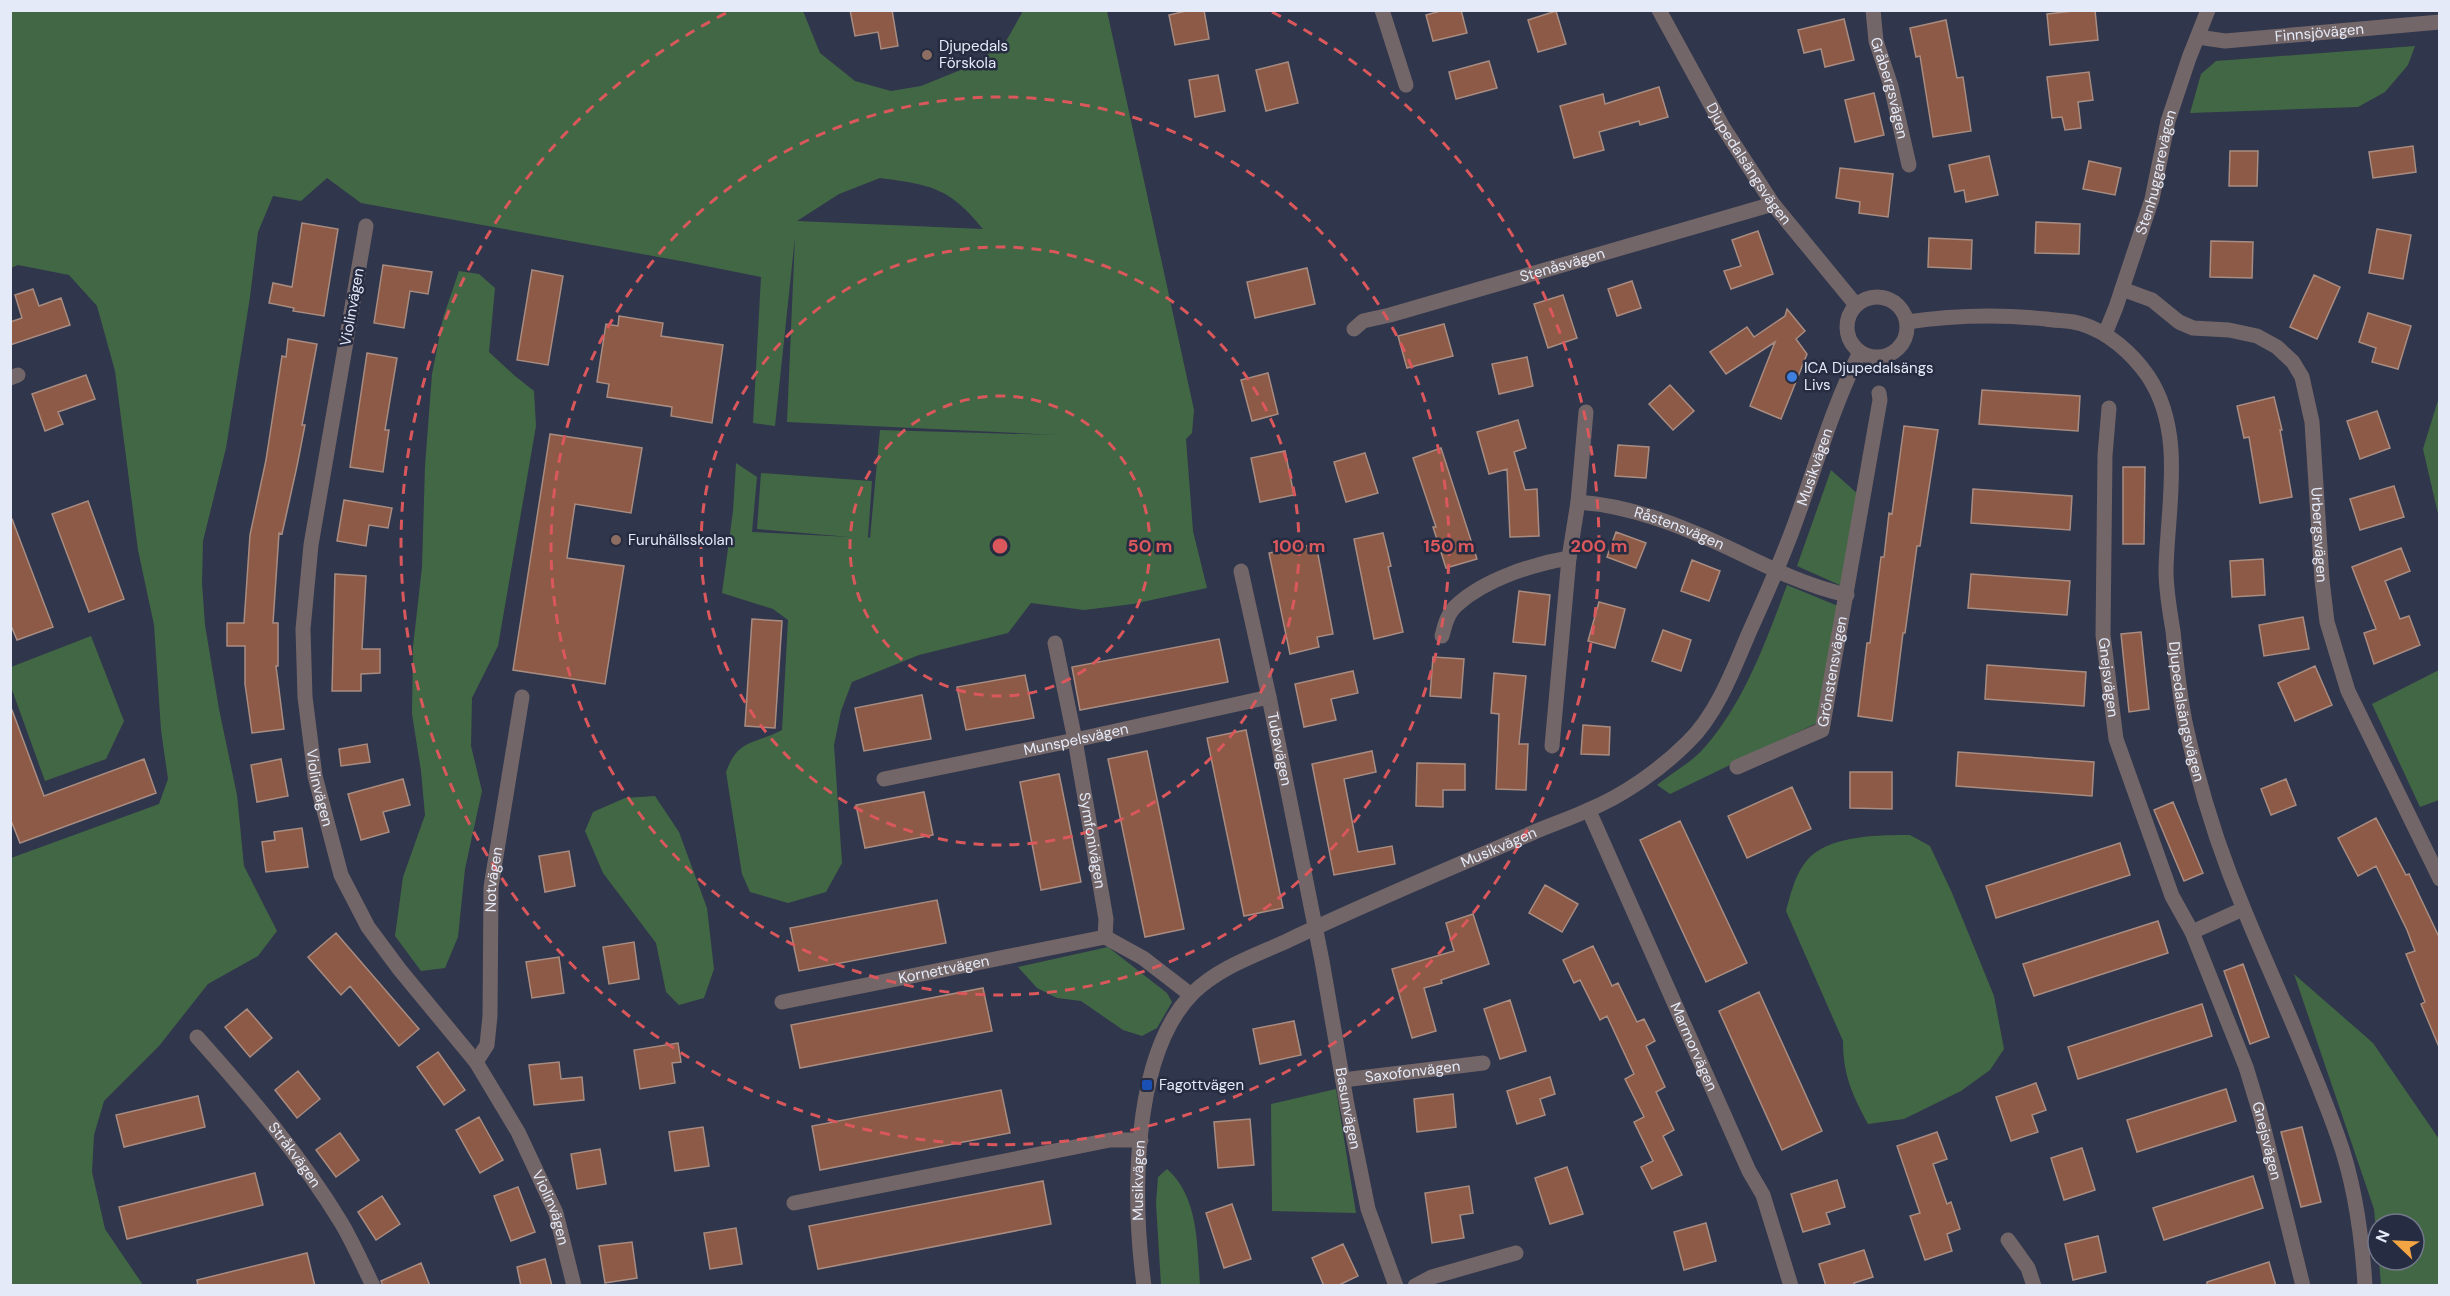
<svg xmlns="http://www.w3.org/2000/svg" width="2450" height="1296" viewBox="0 0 2450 1296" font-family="'DM Sans',sans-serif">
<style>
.green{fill:#426744;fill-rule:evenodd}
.building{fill:#8c5a46;stroke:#a98c81;stroke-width:1.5}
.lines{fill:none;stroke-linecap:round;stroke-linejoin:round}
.minor{stroke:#736668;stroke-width:15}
.ring{fill:none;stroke:#da585c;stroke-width:3;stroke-dasharray:10 8}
.education-dot{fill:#8d6e63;stroke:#262c41;stroke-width:2}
.shop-dot{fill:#3f7fe0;stroke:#262c41;stroke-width:2}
.transit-dot{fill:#1a4fb4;stroke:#262c41;stroke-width:2}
.labels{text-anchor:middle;stroke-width:5;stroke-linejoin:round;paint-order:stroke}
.street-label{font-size:15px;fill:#e5eaf8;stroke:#262c41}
.poi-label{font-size:15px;fill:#e5eaf8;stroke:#262c41;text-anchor:start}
.centre{fill:#da585c;stroke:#262c41;stroke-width:3}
.ring-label{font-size:18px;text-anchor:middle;font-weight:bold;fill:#da585c;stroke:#262c41;stroke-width:5;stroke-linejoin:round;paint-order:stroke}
</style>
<rect width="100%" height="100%" fill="#30364c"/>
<!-- green -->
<path class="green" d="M11 10 803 11 820 53 855 81 891 91 921 86 968 67 1005 43 1023 11H1107L1194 410 1192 433 1186 439 1193 531 1207 588 1133 604 1084 610 1031 603 1008 633 919 655 852 682 841 711 834 745 842 863 826 892 788 903 750 892 742 874 726 772C738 739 753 745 782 730L788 620 773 609 722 593 733 511 736 463 757 477 752 532 850 537 757 529 761 473 872 481 868 537 870 538 880 430 1058 435 787 422 795 237 775 426 753 423 761 277 686 262 361 203 327 178 301 201 273 196 258 232 250 297 226 448 203 541 202 583 205 625 219 709 237 795 244 866 277 931 258 956 208 984 159 1046 104 1101 94 1135 92 1172 105 1229 143 1285H11V858L159 804 168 779 161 730 154 625 138 550 115 371 97 306 69 275 18 265 11 268ZM880 178C931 185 949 187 983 229L797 221 839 194Z
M2415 46 2408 65 2385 92 2358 107 2190 113 2201 74 2216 61Z
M459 271 479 274 495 288 489 352 515 376 534 391 536 426 498 646 472 698 471 746 482 791 465 869 458 937 445 968 421 971 395 936 403 877 425 815 421 771 412 714 413 647 422 567 425 466 432 374 443 318Z
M2439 397V518L2423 449Z
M1831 470 1859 495 1842 586 1797 566Z
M1787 585 1838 606 1817 723 1670 794 1657 785C1672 773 1692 762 1704 748 1744 703 1766 641 1787 585Z
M91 636 124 721 106 759 45 781 11 687V667Z
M2439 670V800L2420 807 2372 704Z
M655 796 679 832 707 908 714 969 704 998 679 1005 666 992 656 943 603 873 585 831 593 812 625 798Z
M1910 835 1930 846 1952 893 1994 996 2004 1049 1990 1070 1961 1091 1904 1119 1868 1124C1852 1094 1843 1075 1843 1041L1786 911C1791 893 1796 870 1811 856 1835 835 1880 835 1910 835Z
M1108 947 1167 993 1172 1002 1157 1028 1142 1036 1123 1030 1081 1001 1057 998 1037 988 1018 967Z
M2294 974 2373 1043 2439 1139V1285H2381L2379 1260H2414V1224H2378V1252L2374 1209Z
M1336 1089 1356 1213 1272 1211 1271 1104Z
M1167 1169C1199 1197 1197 1246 1200 1285H1161L1156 1203 1158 1177Z"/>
<!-- building -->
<path class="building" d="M850 10H892L898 46 881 49 878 32 855 36Z
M1190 10H1204L1209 39 1175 45 1169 15Z
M1444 10H1461L1467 33 1433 41 1426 15Z
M2082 10H2095L2098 40 2050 45 2047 14Z
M1556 11 1566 44 1538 52 1528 20Z
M1844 19 1854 60 1825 67 1821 49 1804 53 1798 30Z
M1946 20 1957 78 1963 77 1971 131 1933 137 1920 56 1916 57 1910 28Z
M1489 61 1497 88 1456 99 1449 72Z
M1288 62 1298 103 1266 111 1256 70Z
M2089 72 2093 100 2078 102 2081 128 2065 130 2062 117 2052 118 2047 77Z
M1218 75 1225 111 1195 117 1189 80Z
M1659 87 1668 117 1640 125 1639 121 1599 132 1604 150 1574 158 1560 106 1603 94 1605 104Z
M1874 93 1884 135 1855 142 1845 100Z
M2413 146 2416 172 2373 178 2369 152Z
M2230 151H2258L2257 186H2229Z
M1989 156 1998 195 1966 202 1964 190 1955 192 1949 165Z
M2089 161 2121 168 2115 195 2083 189Z
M1840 168 1893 174 1888 217 1859 213 1860 202 1836 198Z
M2036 222 2080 224 2079 254 2035 253Z
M302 223 338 229 324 316 293 311 294 308 269 303 273 283 292 287Z
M2377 229 2411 235 2403 279 2369 273Z
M1758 231 1773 274 1731 289 1724 271 1741 266 1732 240Z
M1929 238 1972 240 1971 269 1928 267Z
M2211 241 2253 242 2252 278 2210 277Z
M383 265 432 272 428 294 410 291 404 328 374 323Z
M1307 268 1315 304 1255 318 1247 282Z
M532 270 563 276 548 365 517 360Z
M2314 275 2340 287 2317 339 2290 327Z
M1632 281 1641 308 1617 316 1608 289Z
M33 289 39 306 61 298 70 325 10 345V322L22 318 15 295Z
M1563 295 1577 338 1548 348 1534 304Z
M1787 309 1805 331 1796 339 1807 354 1781 419 1750 406 1775 342 1726 374 1710 352 1747 327 1754 337 1785 316Z
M2368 313 2411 326 2398 369 2372 362 2376 348 2359 342Z
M619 316 663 323 661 336 723 345 712 423 671 416 672 407 607 397 609 384 597 382 606 324 618 326Z
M1444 324 1453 356 1407 368 1398 336Z
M288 339 317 344 302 425H305L297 466 282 534 279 533 273 623H278V666H276L284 729 252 733 245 684V646H227V623H244L250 535 266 460 282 356 286 357Z
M367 353 397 358 385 430H389L383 472 350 467Z
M1527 357 1533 386 1499 394 1492 364Z
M1268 373 1278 414 1252 421 1241 380Z
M86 375 95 399 58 412 63 424 45 431 32 394Z
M1670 385 1694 411 1673 430 1649 404Z
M1982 390 2080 396 2078 431 1979 424Z
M2274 397 2282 430H2280L2292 497 2260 503 2249 437 2244 438 2237 406Z
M2377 411 2390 448 2360 459 2347 421Z
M1518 420 1526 448 1514 452 1525 490 1537 489 1539 536 1510 537 1507 469 1489 474 1477 432Z
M1904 426 1938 430 1920 546H1917L1905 633H1903L1892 721 1858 716 1867 643H1870L1881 557H1884L1889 513 1892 514Z
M550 434 642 448 631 513 575 504 567 558 624 566 605 684 513 670Z
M1618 445 1649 447 1646 478 1615 476Z
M1441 448 1477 559 1446 568 1433 527H1436L1413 458Z
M1285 451 1294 495 1260 502 1251 458Z
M1365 453 1378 493 1346 502 1334 462Z
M2123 467H2145L2144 544H2123Z
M2394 486 2404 517 2360 530 2350 499Z
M1973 489 2072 496 2070 530 1971 523Z
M344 500 392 508 388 528 369 525 366 546 337 541Z
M88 501 124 599 89 612 52 514Z
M10 519H12L53 627 17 640 10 623Z
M1616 532 1646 543 1636 568 1607 557Z
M1383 533 1391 566 1388 567 1403 632 1374 639 1354 539Z
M1316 544 1333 634 1317 637 1319 647 1290 654 1269 553Z
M2401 548 2410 571 2385 581 2400 619 2409 616 2420 645 2374 664 2364 633 2376 629 2352 567Z
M2263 559 2265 595 2232 597 2230 561Z
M1692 560 1720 571 1709 601 1681 591Z
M335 574 366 576 362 649H380V673L361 674V691H332Z
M1971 574 2070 581 2067 615 1968 608Z
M1519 591 1550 595 1545 645 1513 642Z
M1599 602 1625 609 1615 648 1588 641Z
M2303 617 2309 649 2264 656 2259 625Z
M752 619 782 621 775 728 745 726Z
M1663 630 1691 640 1681 671 1652 661Z
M2141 632 2149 709 2129 712 2121 634Z
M1219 639 1228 682 1080 710 1072 667Z
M1433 657 1464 659 1461 698 1430 696Z
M1987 665 2086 672 2084 706 1985 699Z
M2315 666 2332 705 2295 721 2278 683Z
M1353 671 1358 693 1331 699 1336 720 1304 727 1295 684Z
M1494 673 1526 676 1519 744H1528L1526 790 1496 789 1499 714 1491 713Z
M1025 675 1034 718 966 730 957 687Z
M922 695 931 739 864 751 855 708Z
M10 710H12L44 796 144 759 156 793 20 843 10 818Z
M1583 725 1610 727 1609 755 1581 754Z
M1246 730 1283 908 1244 916 1207 738Z
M367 744 370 762 341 766 339 749Z
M1147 751 1184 929 1145 937 1108 759Z
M1372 751 1376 772 1344 779 1358 852 1392 846 1395 864 1334 875 1312 764Z
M1958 752 2094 762 2092 796 1956 786Z
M281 759 288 796 257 802 251 765Z
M1417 763 1465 764V790H1443V807L1416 806Z
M1850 772H1892V809L1850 808Z
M1059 774 1081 882 1041 890 1020 782Z
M403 779 410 805 383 812 389 832 361 840 348 794Z
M2286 779 2296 805 2271 815 2261 789Z
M1792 787 1811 829 1747 858 1728 816Z
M924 792 933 835 865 848 856 805Z
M2173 802 2203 873 2184 881 2154 810Z
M2376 818 2406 875 2409 874 2439 937V1047L2421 1004 2425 1002 2406 954 2415 951 2407 930 2376 866 2358 876 2338 838Z
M1680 821 1747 963 1706 982 1640 840Z
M302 828 308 867 266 872 262 842 275 840 274 832Z
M2120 843 2130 875 1996 918 1986 886Z
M569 851 575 886 545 892 539 856Z
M1545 885 1578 904 1562 932 1529 913Z
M937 900 946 943 799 971 790 928Z
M1473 914 1489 964 1441 980 1442 983 1424 988 1436 1031 1412 1038 1392 969 1454 951 1446 923Z
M2158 921 2168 953 2034 996 2023 964Z
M336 933 419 1029 399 1046 350 986 341 995 308 957Z
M634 942 639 979 609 984 603 947Z
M1593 946 1612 986 1618 983 1637 1022 1644 1019 1655 1041 1646 1046 1665 1087 1656 1092 1674 1130 1663 1136 1682 1175 1652 1189 1641 1167 1653 1161 1634 1122 1644 1117 1625 1079 1634 1074 1607 1016 1600 1020 1580 980 1574 983 1563 960Z
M559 957 564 993 532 998 526 962Z
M2243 964 2269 1037 2250 1044 2224 971Z
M983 988 992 1031 800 1068 791 1025Z
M1759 992 1822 1131 1782 1150 1719 1011Z
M1510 1000 1526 1051 1500 1059 1484 1009Z
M2202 1004 2212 1036 2078 1079 2068 1047Z
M247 1009 272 1038 250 1057 225 1027Z
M1294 1021 1301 1055 1260 1064 1253 1029Z
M678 1043 681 1062 672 1063 675 1083 640 1089 634 1050Z
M438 1052 465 1090 444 1105 417 1067Z
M559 1062 561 1079 582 1077 584 1100 534 1105 529 1065Z
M298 1071 320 1099 297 1118 275 1090Z
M1550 1077 1555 1094 1540 1099 1545 1115 1517 1124 1507 1091Z
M2036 1083 2046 1110 2032 1115 2038 1132 2011 1141 1996 1097Z
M2226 1089 2236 1121 2137 1152 2127 1120Z
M1001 1090 1010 1133 820 1170 812 1126Z
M1453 1094 1456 1127 1417 1132 1414 1099Z
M198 1096 205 1127 124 1147 116 1115Z
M479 1117 503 1160 480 1173 456 1130Z
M1250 1119 1254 1165 1218 1168 1214 1122Z
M703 1127 709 1166 675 1171 669 1132Z
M2302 1127 2321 1202 2301 1207 2281 1132Z
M1937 1132 1947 1159 1933 1164 1947 1204 1951 1202 1960 1229 1947 1234 1952 1251 1925 1260 1910 1216 1920 1213 1897 1146Z
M340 1133 359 1160 336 1177 316 1150Z
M2082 1148 2095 1190 2064 1200 2051 1158Z
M600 1149 606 1184 577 1189 571 1154Z
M1567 1167 1583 1214 1550 1224 1535 1178Z
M255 1173 263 1205 127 1239 119 1207Z
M2253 1176 2263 1208 2164 1240 2153 1208Z
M1837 1180 1845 1207 1826 1213 1830 1224 1803 1232 1791 1194Z
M1043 1181 1051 1224 818 1269 809 1226Z
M1469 1186 1473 1213 1460 1215 1464 1238 1432 1243 1425 1193Z
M518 1187 535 1232 511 1241 494 1196Z
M382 1196 400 1224 376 1240 358 1212Z
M1232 1204 1251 1259 1224 1268 1206 1213Z
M1706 1223 1716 1261 1684 1270 1674 1232Z
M736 1228 742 1264 710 1269 704 1233Z
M2098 1236 2106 1272 2073 1280 2065 1244Z
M632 1242 637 1278 605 1283 599 1246Z
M1343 1244 1358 1276 1337 1286H1324L1312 1258Z
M1864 1250 1873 1277 1854 1283 1855 1286H1826L1819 1264Z
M307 1253 315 1286H198L197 1280Z
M545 1259 552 1286H521L517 1267Z
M2269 1262 2276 1286H2207V1282Z
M421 1263 430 1286H383L381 1281Z"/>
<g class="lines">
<!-- minor -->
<g class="minor">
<path d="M1382 10 1406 85"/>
<path id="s1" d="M1659 10 1723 127 1773 204 1856 305"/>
<path id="s2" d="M1873 10 1876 41 1891 86 1909 165"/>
<path id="s3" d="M2198 37 2225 41 2440 22"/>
<path id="s4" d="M366 226 311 545 303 629 305 697 315 776 341 875 354 900 368 927 400 970 476 1062 518 1132 556 1213 574 1286"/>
<path id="s5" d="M2122 289 2152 300 2179 322 2193 328 2229 330 2257 336 2277 347 2293 362 2302 377 2312 422 2322 580 2327 622 2348 691 2440 879"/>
<circle cx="1877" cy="327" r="30"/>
<path id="s6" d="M1907 322C1954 315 1999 314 2046 319 2058 321 2071 320 2082 324 2108 332 2132 353 2148 376 2186 433 2167 507 2166 571 2166 591 2170 612 2173 631 2176 661 2179 692 2185 722 2199 787 2219 851 2245 912 2276 987 2311 1060 2338 1137 2355 1184 2362 1236 2365 1286"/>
<path id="s7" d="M1354 329 1363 321 1390 315 1773 204"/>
<path id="s8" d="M2105 334 2116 307 2152 199 2168 121 2189 58 2208 10"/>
<path d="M10 378 18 375"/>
<path id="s9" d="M2109 408 2105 455 2103 635 2116 739 2172 896 2192 932 2246 1067 2260 1113 2303 1286"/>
<path id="s10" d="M1578 502C1632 506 1682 526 1731 549 1768 567 1806 586 1847 595"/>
<path id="s11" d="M1241 571 1269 697 1322 961 1347 1105 1368 1209 1396 1286"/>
<path d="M1442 636C1445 624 1448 612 1458 604 1486 579 1533 564 1569 558"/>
<path id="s12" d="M1055 643 1075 740 1106 919 1105 937"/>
<path d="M1552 746 1569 558 1578 502 1586 412"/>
<path id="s13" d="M1737 767 1822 730 1880 400 1879 393"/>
<path id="s14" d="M884 779 1075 740 1269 697"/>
<path id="s15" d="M1589 811 1749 1171 1763 1195 1791 1286"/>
<path d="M2192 932 2243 909"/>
<path d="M1105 937 1143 958 1191 995"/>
<path id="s16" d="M782 1002 1105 937"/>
<path id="s17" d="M197 1037C249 1095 301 1156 342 1224 353 1243 363 1265 373 1286"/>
<path id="s18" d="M476 1062 487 1045 490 1016 491 887 522 697"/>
<path id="s19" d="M1343 1080 1483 1063"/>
<path d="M794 1203 1110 1140H1141"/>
<path d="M2008 1240 2028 1268 2034 1286"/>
<path id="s20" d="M1144 1286C1133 1204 1130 1056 1193 993 1219 967 1257 955 1289 940 1369 902 1451 868 1532 833 1550 825 1569 819 1586 811 1623 796 1660 770 1688 742 1716 715 1733 671 1748 635 1763 602 1778 568 1791 534 1814 473 1831 410 1860 352"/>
<path d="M1415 1286 1432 1277 1516 1253"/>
</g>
</g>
<!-- distance rings -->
<g class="ring">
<circle cx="1000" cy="546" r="150"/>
<circle cx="1000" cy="546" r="299"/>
<circle cx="1000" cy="546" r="449"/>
<path d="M1272 12A599 599 0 1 1 728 12"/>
</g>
<!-- markers -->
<g class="education-dot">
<circle cx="927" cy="55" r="6"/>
<circle cx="616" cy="540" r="6"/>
</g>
<circle class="shop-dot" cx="1792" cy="377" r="6"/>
<rect class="transit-dot" x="1141" y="1079" width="12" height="12" rx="3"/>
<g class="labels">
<!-- street labels -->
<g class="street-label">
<text dy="5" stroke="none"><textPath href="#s3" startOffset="122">Finnsjövägen</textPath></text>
<text dy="5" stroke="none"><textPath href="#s2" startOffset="80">Gråbergsvägen</textPath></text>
<text dy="5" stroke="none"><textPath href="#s1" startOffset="178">Djupedalsängsvägen</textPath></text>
<text dy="5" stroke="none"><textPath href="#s8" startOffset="170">Stenhuggarevägen</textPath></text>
<text dy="5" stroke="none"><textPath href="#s7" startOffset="219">Stenåsvägen</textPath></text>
<text transform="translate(352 307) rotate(-80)" y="5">Violinvägen</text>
<text dy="5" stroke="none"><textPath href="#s20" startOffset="1168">Musikvägen</textPath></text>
<text dy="5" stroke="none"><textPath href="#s10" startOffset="105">Råstensvägen</textPath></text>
<text dy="5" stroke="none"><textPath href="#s5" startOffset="368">Urbergsvägen</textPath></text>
<text dy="5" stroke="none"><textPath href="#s13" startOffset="152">Grönstensvägen</textPath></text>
<text dy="5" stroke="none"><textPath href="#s9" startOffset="270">Gnejsvägen</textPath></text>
<text dy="5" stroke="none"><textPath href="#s6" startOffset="603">Djupedalsängsvägen</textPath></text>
<text dy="5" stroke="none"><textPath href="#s14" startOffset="196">Munspelsvägen</textPath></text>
<text dy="5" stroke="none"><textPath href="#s11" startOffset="182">Tubavägen</textPath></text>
<text dy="5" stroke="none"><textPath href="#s4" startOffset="568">Violinvägen</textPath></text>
<text dy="5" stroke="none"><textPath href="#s12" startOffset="201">Symfonivägen</textPath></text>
<text dy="5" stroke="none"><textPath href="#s20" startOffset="645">Musikvägen</textPath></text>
<text dy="5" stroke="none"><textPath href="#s18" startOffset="186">Notvägen</textPath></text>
<text dy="5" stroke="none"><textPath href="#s16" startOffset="165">Kornettvägen</textPath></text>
<text dy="5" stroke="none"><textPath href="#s15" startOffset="258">Marmorvägen</textPath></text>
<text dy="5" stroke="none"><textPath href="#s19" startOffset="70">Saxofonvägen</textPath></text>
<text dy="5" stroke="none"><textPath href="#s11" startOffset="548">Basunvägen</textPath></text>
<text dy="5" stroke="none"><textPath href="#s9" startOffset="762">Gnejsvägen</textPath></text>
<text dy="5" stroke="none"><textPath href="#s17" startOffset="153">Stråkvägen</textPath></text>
<text dy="5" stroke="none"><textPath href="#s20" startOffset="106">Musikvägen</textPath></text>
<text dy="5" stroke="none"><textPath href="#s4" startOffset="1054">Violinvägen</textPath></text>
</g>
<!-- poi labels -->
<g class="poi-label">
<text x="939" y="51">Djupedals<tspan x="939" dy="17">Förskola</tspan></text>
<text x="1804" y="373">ICA Djupedalsängs<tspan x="1804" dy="17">Livs</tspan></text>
<text x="628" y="545">Furuhällsskolan</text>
<text x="1159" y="1090">Fagottvägen</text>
</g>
</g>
<circle cx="1000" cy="546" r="9" class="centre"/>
<g class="ring-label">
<text x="1150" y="552">50 m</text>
<text x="1299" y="552">100 m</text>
<text x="1449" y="552">150 m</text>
<text x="1599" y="552">200 m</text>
</g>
<!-- border -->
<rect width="2450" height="1296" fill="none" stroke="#e5eaf8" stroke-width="24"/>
<!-- north arrow -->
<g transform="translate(2396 1242) rotate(293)"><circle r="28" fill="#262c41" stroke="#72788a" stroke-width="1.5"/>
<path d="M0-4.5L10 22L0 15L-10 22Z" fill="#f3a443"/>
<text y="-9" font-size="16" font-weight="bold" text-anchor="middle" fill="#e5eaf8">N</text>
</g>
</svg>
